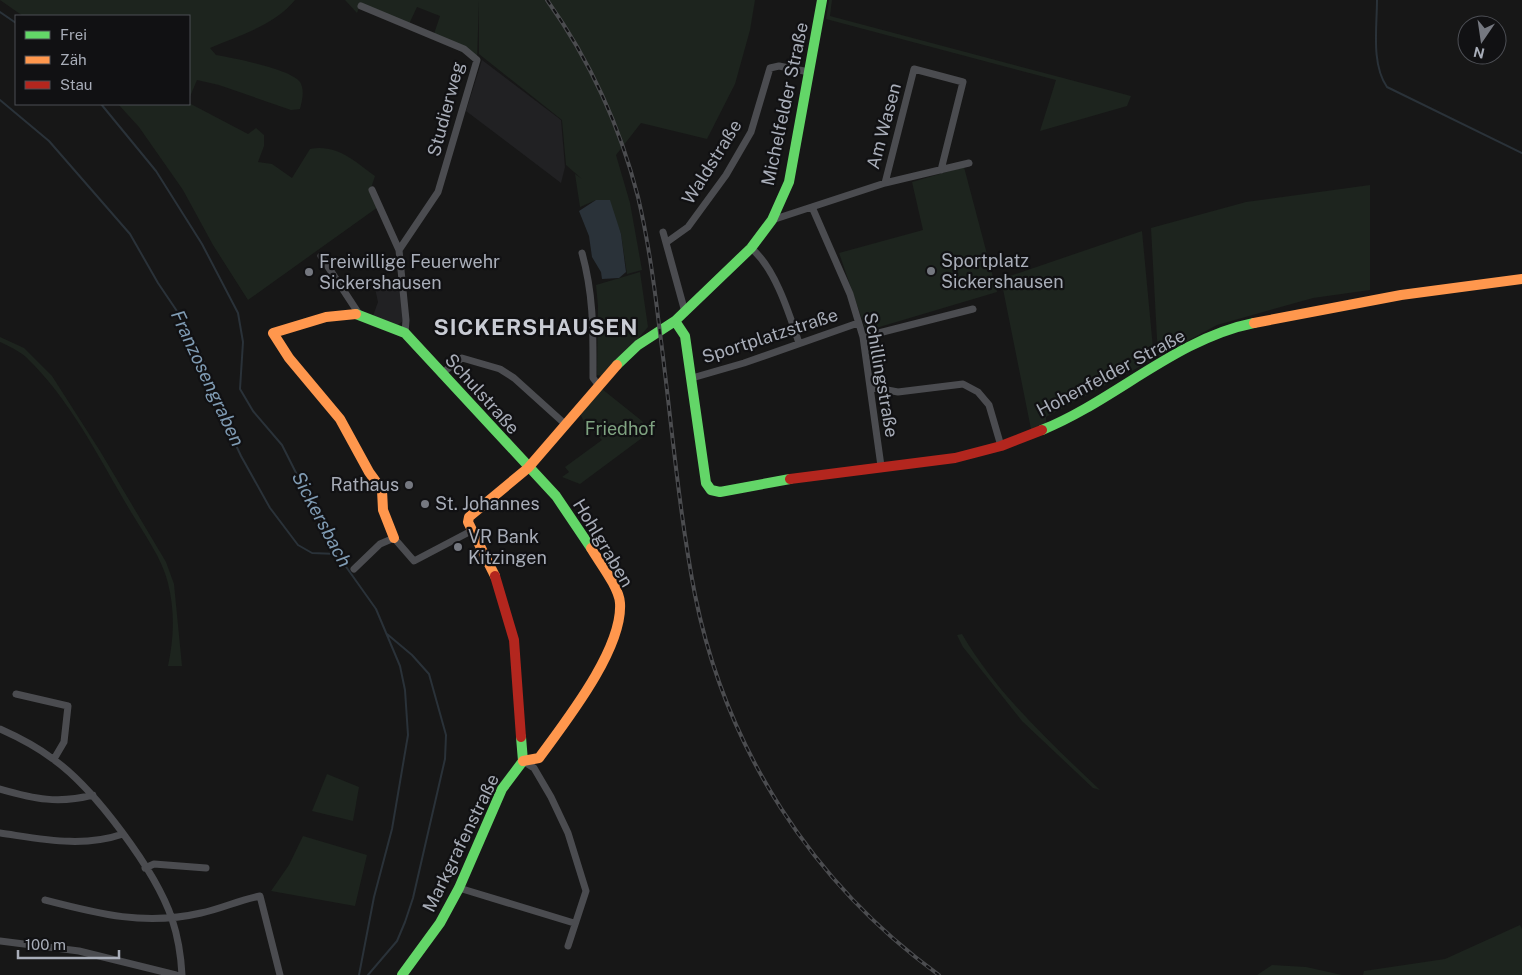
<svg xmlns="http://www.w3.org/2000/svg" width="1522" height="975" viewBox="0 0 1522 975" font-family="'Public Sans',sans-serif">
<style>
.built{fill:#212123}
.green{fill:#1d241e}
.water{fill:#2a3239}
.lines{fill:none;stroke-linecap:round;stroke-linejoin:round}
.stream{stroke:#2a3239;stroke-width:2}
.street{stroke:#4b4c50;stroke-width:7}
.fast{stroke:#63d668;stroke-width:10}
.slow{stroke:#ff974d;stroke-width:10}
.jam{stroke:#b3261e;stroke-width:10}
.rail-casing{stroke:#4b4c4f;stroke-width:4}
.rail{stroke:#111113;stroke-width:2;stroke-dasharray:5.5;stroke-linecap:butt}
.poi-dot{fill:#757880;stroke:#111113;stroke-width:2}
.labels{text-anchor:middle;stroke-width:4.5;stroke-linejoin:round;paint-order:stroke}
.street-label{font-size:18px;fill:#a8adb8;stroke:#111113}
.poi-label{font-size:18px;fill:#a8adb8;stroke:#111113;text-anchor:start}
.park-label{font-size:18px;fill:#7fa381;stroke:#111113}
.water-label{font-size:19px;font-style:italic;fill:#7f9bb3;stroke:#111113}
.district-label{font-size:22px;font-weight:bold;letter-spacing:1px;fill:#c9ccd4;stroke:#111113}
</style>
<rect width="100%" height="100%" fill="#171717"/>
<!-- built -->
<path class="built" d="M482 60 561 120 565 167 561 183 466 111Z
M399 278 404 320 398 325 373 316 378 302 374 284Z"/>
<!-- green -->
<path class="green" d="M0 0H295C274 26 239 35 210 48L216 55C233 58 291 69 300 82 305 90 302 101 300 109L291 110 219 85 197 80 189 99V16H23Z
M345 0H479L477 60 433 37 440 16 417 7 409 24 360 5 357 13Z
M479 0H755L750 30 735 84 707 139 641 123 616 155 630 203 642 270 627 274 621 234 616 221 596 200 580 207 575 174 582 179 566 165 562 120 479 54Z
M829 0H832L830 16 1131 96 1127 106 1040 131 1056 80 826 19Z
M189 103 248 134 256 128 264 135V146L258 162 272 164 292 178 310 149C337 144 354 161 375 176L371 188 378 207 248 300 213 245 183 190 139 127 118 104Z
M964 167 997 292 866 331 839 253 923 230 912 182Z
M1370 185V290L1313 298 1217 325 1158 357 1151 228 1246 202Z
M1142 231 1154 359 1046 417V428L1032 434 1001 279Z
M640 272 648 327 605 377 597 375 598 306 596 285Z
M0 337 24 348 52 376 100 451 166 562 174 584 182 666H168C174 637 175 612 168 583 162 558 144 534 131 512 100 460 71 400 26 357 19 351 9 346 0 342Z
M602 389 642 421 650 432 580 484 562 477 569 472 565 467 602 440 584 422 579 411Z
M962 634C997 694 1050 742 1100 790L1093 788 1022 721 963 647 957 635Z
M327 774 359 787 353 821 312 811Z
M303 836 367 855 355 906 271 891 289 865Z
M1520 925 1522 929V975H1363L1364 971 1445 959Z
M1272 965 1306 967 1342 975H1257Z"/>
<!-- water -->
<path class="water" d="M596 200H610L621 234 626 272 619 278 602 279 601 272 592 257 589 236 579 211Z"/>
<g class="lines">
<!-- stream -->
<path class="stream" d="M1377 0C1377 27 1371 64 1387 87L1522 153
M0 12 16 23
M0 100 49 141 130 234 158 283 187 326 202 357 220 411 241 456 270 508 298 545 312 553 337 554
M101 104 156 171 202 244 238 313 243 342 240 389 253 411 282 445 337 554 376 609 400 666 405 690 408 735 392 829 374 897 359 975
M368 975 397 941 405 922 413 898 445 759 446 735 429 674 412 655 387 634"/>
<!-- street -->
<path class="street" d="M361 6 464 49 477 60 438 192 399 250
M885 183 914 69 963 82 941 170
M372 190 399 250 406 320 405 333
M812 207 850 294 863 337 881 466
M772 220 885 183 969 163
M663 232 685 312
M667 242 688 227 726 175 751 132 770 68 779 66 809 72
M751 248C775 268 789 313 799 343
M582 253C594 296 593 333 593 378L599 386
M321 256 359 314
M863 337 973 309
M441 374 462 358 500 369 514 378 565 424
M692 378 744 363 858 323
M871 387 898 392 963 384 978 392 989 405 1001 446
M382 490 390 487
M354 569 380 544 394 538 414 561 473 530
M16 694 68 706 64 742 54 759
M0 729C18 737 37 747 53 759 94 788 156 871 172 919 178 937 181 956 182 975
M523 761 534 768 551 797 568 833 586 891 568 946
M0 789C35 799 58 804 93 795
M0 833C42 839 82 848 123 834
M145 868 154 864 206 868
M459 888 574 923
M45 900C99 914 145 926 201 913 221 909 239 900 260 896L280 975
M0 941 79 951 176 975"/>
<!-- fast -->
<path class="fast" d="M356 314 405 333 556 496 591 548
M675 321 685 336 706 483 711 490 720 492 790 479
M617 365 638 345 675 321 751 248 772 220 789 182 822 0
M1042 430C1114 401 1177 338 1254 323
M402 975 440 923 459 888 502 789 523 761 521 737"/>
<!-- slow -->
<path class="slow" d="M356 314 326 317 273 333 289 358 340 419 369 472 382 490 383 510 394 538
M1254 323 1401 295 1522 279
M495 576 468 522 469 517 528 468 617 365
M523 761 539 758C566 721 623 649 620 603 619 587 599 562 591 548"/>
<!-- jam -->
<path class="jam" d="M790 479 955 458 1001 446 1042 430
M495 576 514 640 521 737"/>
<!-- rail casing -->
<g class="rail-casing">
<path id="rail" d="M547 0C589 59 620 126 638 197 648 239 654 282 659 325 671 415 678 507 695 595 726 749 812 883 939 975"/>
</g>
<!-- rail -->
<use href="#rail" class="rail"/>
</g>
<!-- markers -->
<g class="poi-dot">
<circle cx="931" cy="271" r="5"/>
<circle cx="309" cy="272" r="5"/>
<circle cx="409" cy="485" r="5"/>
<circle cx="425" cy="504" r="5"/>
<circle cx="458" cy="547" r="5"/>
</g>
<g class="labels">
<!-- street labels -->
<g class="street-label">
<text transform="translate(785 104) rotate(-78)" y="6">Michelfelder Straße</text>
<text transform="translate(446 109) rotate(-75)" y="6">Studierweg</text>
<text transform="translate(884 126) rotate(-75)" y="6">Am Wasen</text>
<text transform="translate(712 162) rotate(-58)" y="6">Waldstraße</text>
<text transform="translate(770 336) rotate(-18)" y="6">Sportplatzstraße</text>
<text transform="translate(1111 373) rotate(-28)" y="6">Hohenfelder Straße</text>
<text transform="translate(881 375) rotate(80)" y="6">Schillingstraße</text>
<text transform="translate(482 394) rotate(48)" y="6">Schulstraße</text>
<text transform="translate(603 543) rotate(59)" y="6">Hohlgraben</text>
<text transform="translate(461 843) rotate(-64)" y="6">Markgrafenstraße</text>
</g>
<!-- poi labels -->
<g class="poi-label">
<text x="941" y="267">Sportplatz<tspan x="941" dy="21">Sickershausen</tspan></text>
<text x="319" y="268">Freiwillige Feuerwehr<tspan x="319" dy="21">Sickershausen</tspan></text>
<text x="399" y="491" text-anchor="end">Rathaus</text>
<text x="435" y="510">St. Johannes</text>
<text x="468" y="543">VR Bank<tspan x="468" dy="21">Kitzingen</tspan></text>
</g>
<!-- park labels -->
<g class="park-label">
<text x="620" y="435">Friedhof</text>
</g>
<!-- water labels -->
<g class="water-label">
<text transform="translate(208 378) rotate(65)" y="7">Franzosengraben</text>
<text transform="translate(322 519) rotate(62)" y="7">Sickersbach</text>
</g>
<!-- district labels -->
<g class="district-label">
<text x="536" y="335">SICKERSHAUSEN</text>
</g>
</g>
<!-- legend -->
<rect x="15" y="15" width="175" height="90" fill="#111113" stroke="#4d4f55"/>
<rect x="25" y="31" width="25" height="8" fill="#63d668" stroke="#4d4f55"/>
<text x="60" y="40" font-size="15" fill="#a8adb8">Frei</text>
<rect x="25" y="56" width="25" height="8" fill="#ff974d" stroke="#4d4f55"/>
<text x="60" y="65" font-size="15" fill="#a8adb8">Zäh</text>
<rect x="25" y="81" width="25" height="8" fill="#b3261e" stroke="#4d4f55"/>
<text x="60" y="90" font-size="15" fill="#a8adb8">Stau</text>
<!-- north arrow -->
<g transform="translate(1482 40) rotate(193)"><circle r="24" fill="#111113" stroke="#4d4f55"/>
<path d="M0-4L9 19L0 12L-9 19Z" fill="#757880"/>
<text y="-8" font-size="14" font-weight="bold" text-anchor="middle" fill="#a8adb8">N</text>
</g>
<!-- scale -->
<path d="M18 950v8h101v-8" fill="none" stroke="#a8adb8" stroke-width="2.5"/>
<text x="25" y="950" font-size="15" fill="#a8adb8" stroke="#111113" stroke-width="4" paint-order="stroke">100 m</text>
</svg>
